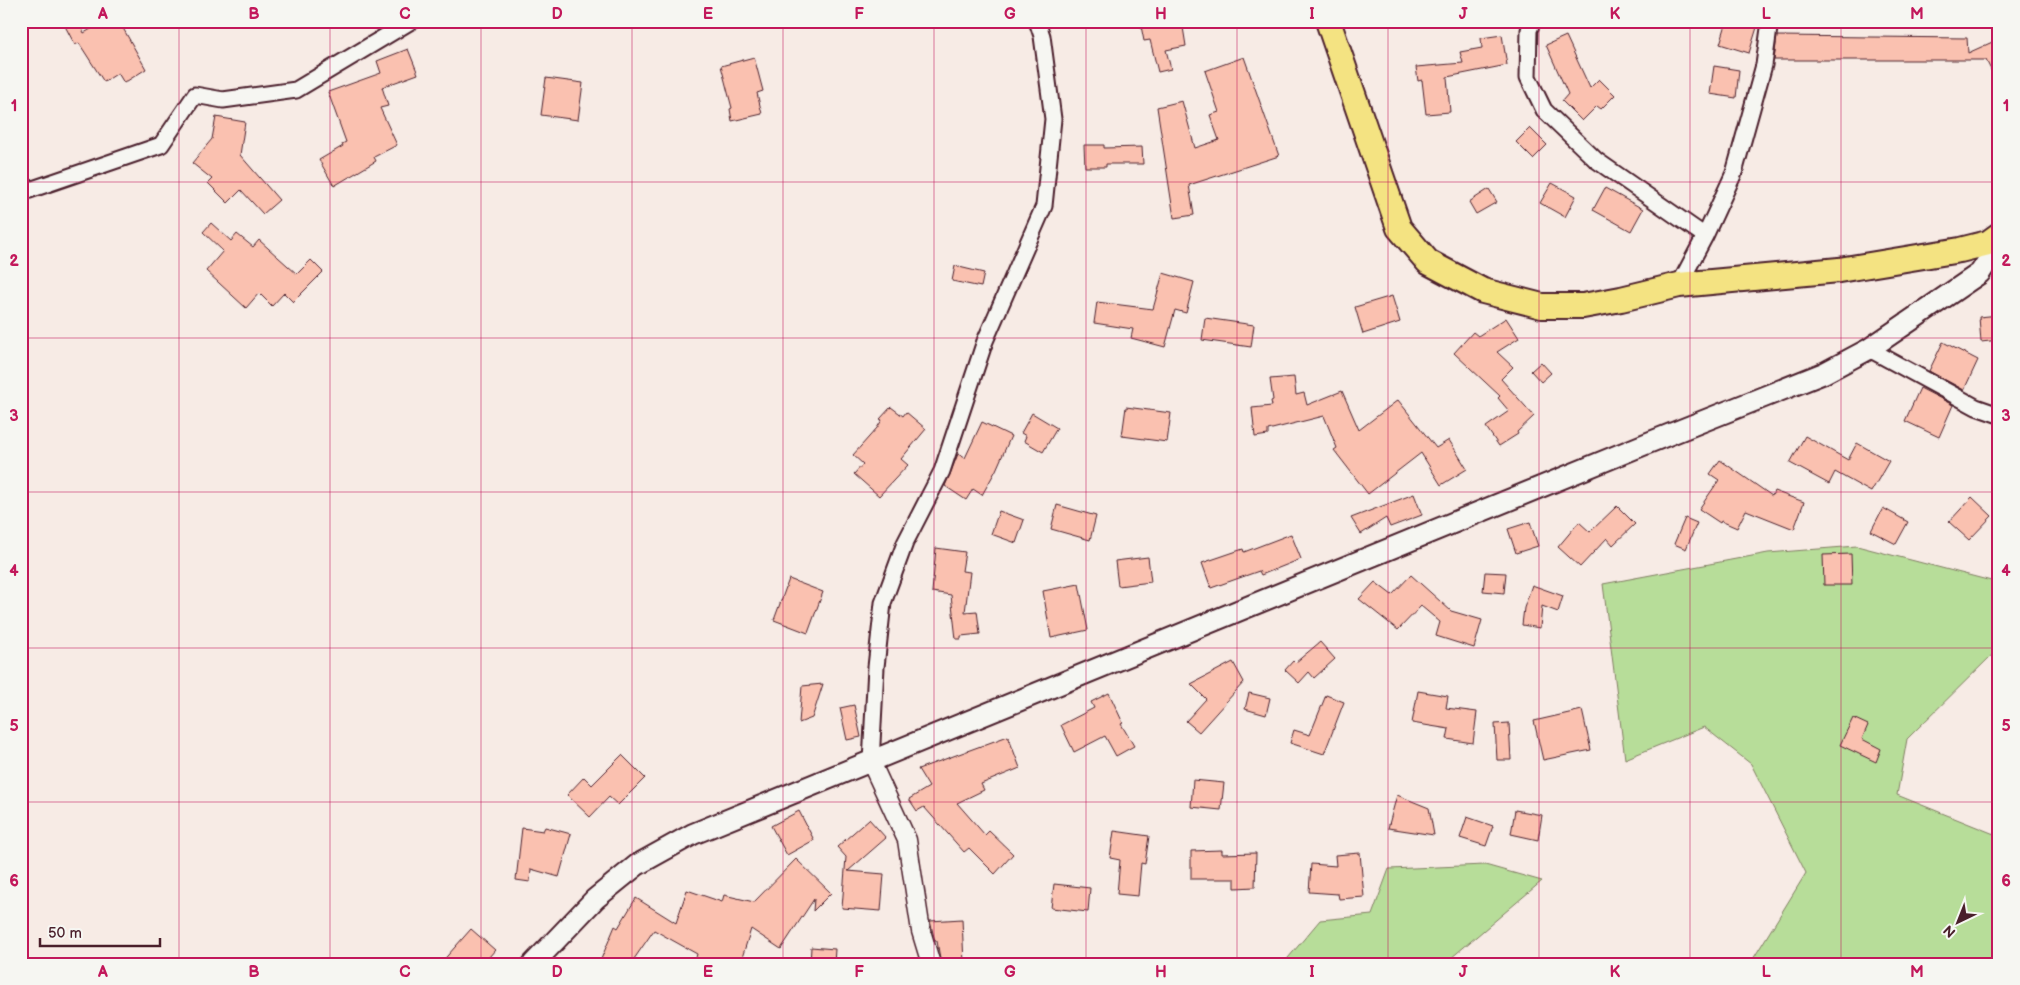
<svg xmlns="http://www.w3.org/2000/svg" width="2020" height="985" viewBox="0 0 2020 985" font-family="'Balsamiq Sans',sans-serif">
<style>
.green{fill:#b7dd99;stroke:#807e62}
.building{fill:#fac1b0;stroke:#4a1f2b}
.lines{fill:none;stroke-linecap:round;stroke-linejoin:round}
.minor-casing{stroke:#4a1f2b;stroke-width:19}
.tertiary-casing{stroke:#4a1f2b;stroke-width:21}
.secondary-casing{stroke:#4a1f2b;stroke-width:24}
.trunk-casing{stroke:#4a1f2b;stroke-width:28}
.minor{stroke:#f6f6f2;stroke-width:15}
.tertiary{stroke:#f6f6f2;stroke-width:18}
.secondary{stroke:#f6f6f2;stroke-width:20}
.trunk{stroke:#f4e382;stroke-width:24}
.grid{fill:none;stroke:#c2185b;stroke-width:1;stroke-opacity:0.55}
.neatline{fill:none;stroke:#c2185b;stroke-width:2}
.grid-label{font-size:16px;text-anchor:middle;font-weight:bold;fill:#c2185b}
</style>
<rect width="100%" height="100%" fill="#f7ebe5"/>
<filter id="ink" filterUnits="userSpaceOnUse"><feTurbulence type="fractalNoise" baseFrequency=".02" numOctaves="2"/><feDisplacementMap in="SourceGraphic" scale="10" xChannelSelector="R" yChannelSelector="G"/><feConvolveMatrix kernelMatrix="1 2 1 2 8 2 1 2 1" color-interpolation-filters="sRGB"/></filter>
<g filter="url(#ink)">
<!-- green -->
<path class="green" d="M1857 546 1999 583V648L1907 739 1897 795 1999 836V964H1750L1806 873 1751 764 1704 727 1625 759 1603 584 1768 553Z
M1485 865 1542 881 1444 964H1283L1320 920 1372 915 1389 869Z"/>
<!-- building -->
<path class="building" d="M74 21H78L84 33 105 21H119L146 69 124 83 118 73 104 82 79 43 75 45 65 26Z
M1140 21H1182L1186 46 1166 50 1171 69 1158 72 1150 40 1144 41Z
M1727 21H1759L1749 53 1720 44Z
M1502 35 1507 65 1447 77 1450 112 1426 114 1422 80 1418 81 1416 67 1463 63 1460 52 1482 48 1481 38Z
M1566 36 1590 88 1599 79 1615 95 1601 109 1597 106 1582 121 1562 101 1568 94 1546 45Z
M1777 36 1967 38 1968 53 1999 39V86L1986 60H1774Z
M408 49 418 74 382 87 388 106 380 108 397 145 374 157 376 161 334 186 319 160 343 146 342 144 346 142 328 92 381 73 377 61Z
M754 57 763 91 757 93 762 114 732 121 730 109 732 108 721 66Z
M1244 57 1279 156 1189 185 1194 215 1174 218 1157 107 1182 101 1195 148 1219 140 1210 115 1219 112 1205 71Z
M1714 66 1739 70 1736 98 1710 94Z
M546 78 583 83 578 120 541 115Z
M216 117 245 122 240 155 279 200 263 214 241 190 228 203 208 183 212 179 192 163 212 139Z
M1530 128 1547 145 1533 159 1516 142Z
M1084 145H1104V148L1142 147 1143 164H1106V167H1085Z
M1552 183 1576 196 1565 217 1540 203Z
M1605 188 1643 209 1631 231 1593 210Z
M1489 189 1497 202 1476 214 1469 202Z
M211 223 231 241 237 234 253 247 259 240 297 274 311 260 323 272 293 302 284 293 272 306 259 293 246 308 206 271 223 251 203 232Z
M955 266 984 273 981 287 952 281Z
M1163 273 1194 282 1186 313 1175 310 1165 347 1131 338 1133 329 1094 323 1097 302 1153 309Z
M1392 296 1400 322 1363 334 1355 307Z
M1999 315V340L1981 342 1979 317Z
M1205 318 1254 325 1251 347 1202 340Z
M1506 318 1519 338 1497 352 1513 367 1501 379 1534 416 1517 432 1518 434 1499 446 1486 427 1509 411 1498 398 1500 396 1454 353 1473 332 1478 336Z
M1943 342 1978 360 1964 390 1929 371Z
M1541 362 1551 373 1541 382 1531 371Z
M1294 377 1296 395 1304 393 1307 405 1342 391 1359 430 1398 400 1436 448 1449 440 1467 469 1441 485 1421 453 1368 494 1334 450 1337 448 1324 416 1268 430V435L1255 437 1252 408 1272 406 1271 401 1273 400 1270 379Z
M1920 388 1953 405 1939 437 1905 421Z
M891 407 903 416 906 412 926 429 901 459 908 465 879 496 854 474 863 464 853 455 877 428 882 420 880 419Z
M1126 407 1171 413 1167 442 1122 436Z
M1032 413 1057 428 1043 452 1024 441 1026 436 1021 433Z
M982 422 1011 436 996 470 982 495 973 489 966 500 945 486 958 454 965 458Z
M1805 436 1848 460 1857 443 1889 461 1871 492 1835 472 1829 484 1790 463Z
M1720 460 1772 496 1774 491 1804 502 1794 529 1746 510 1737 528 1721 521 1720 523 1699 509 1719 480 1710 474Z
M1414 494 1422 515 1390 527 1386 518 1361 534 1351 518Z
M1972 497 1992 516 1969 540 1949 522Z
M1057 505 1096 516 1090 540 1051 529Z
M1617 506 1635 524 1613 545 1607 538 1580 567 1558 547 1579 522 1590 532Z
M1883 508 1908 522 1896 544 1871 531Z
M999 511 1024 520 1016 543 991 534Z
M1685 518 1697 523 1686 549 1674 544Z
M1530 522 1538 546 1516 553 1508 529Z
M1291 534 1301 559 1261 575 1259 571 1211 588 1202 563 1243 549 1244 552Z
M936 548 965 552 962 571 970 572 965 612 977 611 980 634 961 636V639H956L951 595 932 592Z
M1851 554 1852 585H1824L1823 555Z
M1148 557 1151 582 1118 586 1115 561Z
M1485 572 1506 573 1504 593 1483 591Z
M1411 575 1451 611 1482 620 1474 648 1436 636 1440 622 1421 606 1398 630 1359 599 1375 582 1392 595Z
M789 579 823 592 808 633 774 620Z
M1079 584 1088 630 1051 638 1043 591Z
M1532 585 1563 596 1558 612 1542 606 1540 628 1522 625 1524 608Z
M1320 642 1335 659 1314 678 1309 672 1299 683 1285 670 1293 661 1295 663Z
M1233 662 1244 682 1199 732 1186 721 1206 699 1191 684Z
M823 684 812 718 799 723 802 686Z
M1418 691 1448 696 1446 708 1477 712 1473 743 1447 739 1449 729 1412 723Z
M1109 693 1123 723 1121 724 1134 746 1116 756 1105 736 1074 752 1061 725 1094 708 1091 702Z
M1249 693 1270 698 1266 715 1245 709Z
M1326 695 1344 702 1324 754 1290 743 1294 730 1310 735Z
M854 705 861 737 847 740 840 708Z
M1582 710 1591 750 1543 760 1534 721Z
M1853 718 1868 725 1862 739 1881 749 1876 762 1840 745Z
M1509 723 1511 760H1497L1495 724Z
M1008 736 1020 768 981 784 984 790 957 803 985 835 989 831 1013 854 995 874 969 848 964 852 924 807 917 811 909 799 929 787 918 769Z
M622 755 645 778 618 805 609 797 590 817 567 795 584 777 592 785Z
M1193 780 1224 783 1221 810 1191 807Z
M1397 795 1429 808 1434 835 1388 828Z
M1515 810 1542 815 1538 840 1511 834Z
M799 811 814 840 787 855 771 826Z
M1467 817 1493 826 1486 846 1460 838Z
M869 819 886 838 848 871 884 874 881 911 842 908 846 857 837 847Z
M545 827 571 834 559 877 531 869 530 882 516 880 522 828 543 831Z
M1114 831 1149 836 1145 864 1141 863 1138 896 1117 894 1120 860 1110 858Z
M1222 850V854L1256 853 1255 887 1235 888V879H1191V851Z
M1360 853 1364 897 1339 899 1338 894 1309 892 1311 864 1336 866 1335 855Z
M796 859 831 893 813 911 814 899 781 949 751 929 740 964H694L697 954 654 930 634 959V964H599L615 926 618 928 636 898 676 923 687 890 722 902 724 895 754 902Z
M1054 884 1090 888 1088 912 1051 908Z
M962 919 964 964H941L937 941H935L930 921Z
M471 929 495 950 483 964H440Z
M811 947 835 949 834 964H810Z"/>
<g class="lines">
<!-- minor casing -->
<g class="minor-casing">
<path id="minor" d="M1533 21 1529 30 1528 77 1544 110 1596 160 1705 236
M21 193 161 145 195 95 223 100 296 90 411 21
M1679 285 1705 236 1734 173 1764 65 1770 21
M1869 349 1976 407 1999 415
M871 762 876 667 883 603 905 543 942 471 985 341 1044 206 1053 119 1042 36 1037 21"/>
</g>
<!-- tertiary casing -->
<g class="tertiary-casing">
<path id="tertiary" d="M871 762 907 840 921 931 931 964"/>
</g>
<!-- secondary casing -->
<g class="secondary-casing">
<path id="secondary" d="M533 964 595 899 637 865 693 834 1648 443 1824 373 1869 349 1980 273 1999 244"/>
</g>
<!-- trunk casing -->
<g class="trunk-casing">
<path id="trunk" d="M1328 21 1399 228 1428 262 1483 291 1542 306H1583L1621 299 1679 285 1839 270 1960 250 1988 243 1999 235"/>
</g>
<!-- minor -->
<use href="#minor" class="minor"/>
<!-- tertiary -->
<use href="#tertiary" class="tertiary"/>
<!-- secondary -->
<use href="#secondary" class="secondary"/>
<!-- trunk -->
<use href="#trunk" class="trunk"/>
</g>
</g>
<!-- grid -->
<path class="grid" d="M179 21V964M330 21V964M481 21V964M632 21V964M783 21V964M934 21V964M1086 21V964M1237 21V964M1388 21V964M1539 21V964M1690 21V964M1841 21V964M21 182H1999M21 338H1999M21 492H1999M21 648H1999M21 802H1999"/>
<!-- margin -->
<rect width="2020" height="985" fill="none" stroke="#f6f6f2" stroke-width="55"/>
<!-- north arrow -->
<g transform="translate(1958 922) rotate(223)" stroke="#f6f6f2" stroke-width="4" paint-order="stroke">
<path d="M0-4L9 19L0 12L-9 19Z" fill="#4a1f2b"/>
<text y="-8" font-size="14" font-weight="bold" text-anchor="middle" fill="#4a1f2b">N</text>
</g>
<!-- scale -->
<path d="M40 938v8h120v-8" fill="none" stroke="#4a1f2b" stroke-width="2.5"/>
<text x="48" y="938" font-size="15" fill="#4a1f2b" stroke="#f6f6f2" stroke-width="4" paint-order="stroke">50 m</text>
<rect x="28" y="28" width="1964" height="930" class="neatline"/>
<g class="grid-label">
<text x="103" y="19">A</text>
<text x="254" y="19">B</text>
<text x="405" y="19">C</text>
<text x="557" y="19">D</text>
<text x="708" y="19">E</text>
<text x="859" y="19">F</text>
<text x="1010" y="19">G</text>
<text x="1161" y="19">H</text>
<text x="1312" y="19">I</text>
<text x="1463" y="19">J</text>
<text x="1615" y="19">K</text>
<text x="1766" y="19">L</text>
<text x="1917" y="19">M</text>
<text x="14" y="111">1</text>
<text x="2006" y="111">1</text>
<text x="14" y="266">2</text>
<text x="2006" y="266">2</text>
<text x="14" y="421">3</text>
<text x="2006" y="421">3</text>
<text x="14" y="576">4</text>
<text x="2006" y="576">4</text>
<text x="14" y="731">5</text>
<text x="2006" y="731">5</text>
<text x="14" y="886">6</text>
<text x="2006" y="886">6</text>
<text x="103" y="977">A</text>
<text x="254" y="977">B</text>
<text x="405" y="977">C</text>
<text x="557" y="977">D</text>
<text x="708" y="977">E</text>
<text x="859" y="977">F</text>
<text x="1010" y="977">G</text>
<text x="1161" y="977">H</text>
<text x="1312" y="977">I</text>
<text x="1463" y="977">J</text>
<text x="1615" y="977">K</text>
<text x="1766" y="977">L</text>
<text x="1917" y="977">M</text>
</g>
</svg>
